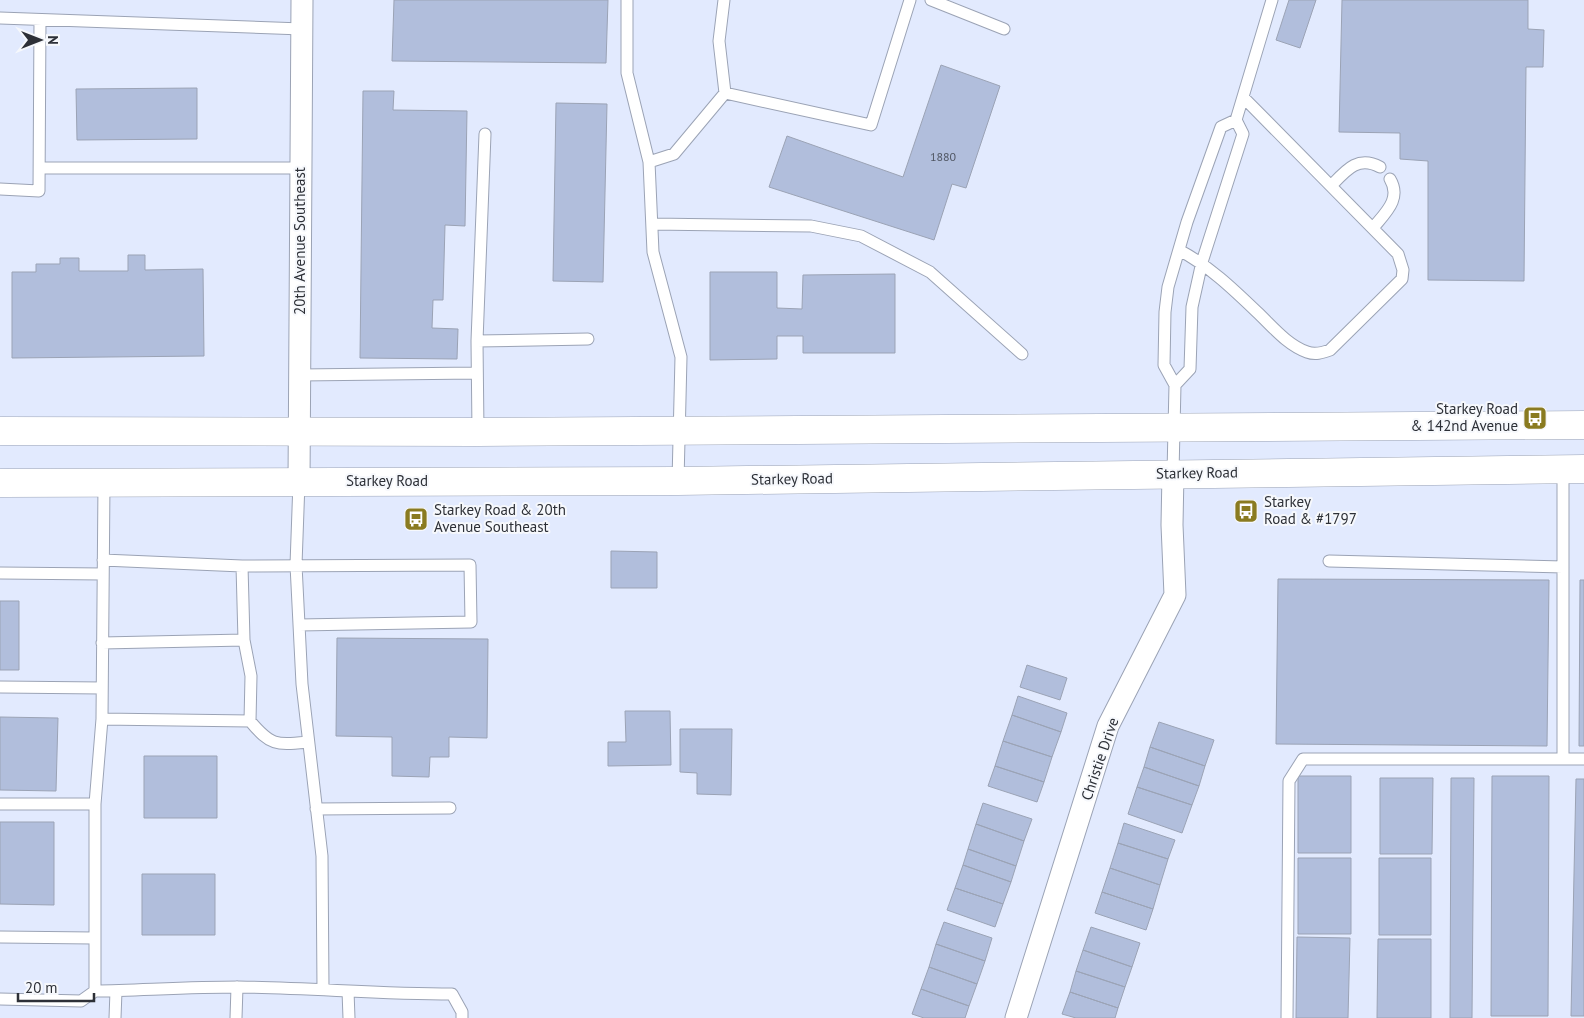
<svg xmlns="http://www.w3.org/2000/svg" width="1584" height="1018" viewBox="0 0 1584 1018" font-family="'PT Sans',sans-serif">
<style>
.building{fill:#b1bedc;stroke:#9ba3b5}
.lines{fill:none;stroke-linecap:round;stroke-linejoin:round}
.service-casing{stroke:#9ba3b5;stroke-width:13}
.minor-casing{stroke:#9ba3b5;stroke-width:23}
.secondary-casing{stroke:#9ba3b5;stroke-width:29}
.service{stroke:#fff;stroke-width:11}
.minor{stroke:#fff;stroke-width:21}
.secondary{stroke:#fff;stroke-width:28}
.labels{text-anchor:middle;stroke-width:4;stroke-linejoin:round;paint-order:stroke}
.number-label{font-size:12px;fill:#4e5460}
.street-label{font-size:15px;fill:#2d3037;stroke:#f6f8fc}
.poi-label{font-size:15px;fill:#2d3037;stroke:#f6f8fc;text-anchor:start}
</style>
<rect width="100%" height="100%" fill="#e2eafe"/>
<!-- building -->
<path class="building" d="M394 0H608L606 63 392 61Z
M1289 0H1316L1300 48 1276 40Z
M1342 0H1528V29L1544 30 1543 67H1526L1524 281 1428 280V161L1400 159V133L1339 132Z
M941 65 1000 86 966 188 952 184 934 240 769 187 787 136 903 177Z
M197 88V139L77 140 76 89Z
M363 91H394L393 110 467 111 465 226 445 225 443 300H433L432 328 458 329 457 359 360 358Z
M556 103 607 104 603 282 553 281Z
M128 255H145V270L203 269 204 356 12 358V272H36V264H60V258H79V271H128Z
M710 272H777V308L802 309 803 275 895 274V353H803V336H777V359L710 360Z
M611 551 657 552V588H611Z
M1278 579 1549 580 1547 746 1276 744Z
M1580 580H1584V746H1579Z
M0 601H19V670H0Z
M337 638 488 639 487 738 449 737V757H430L429 777 392 776V737L336 736Z
M1027 665 1067 678 1060 700 1020 687Z
M1018 696 1067 713 1061 732 1012 715Z
M625 711H670L671 765 608 766V742H626Z
M1012 715 1061 732 1052 757 1003 741Z
M0 717 58 718 56 791 0 790Z
M1159 722 1214 740 1205 766 1150 747Z
M680 729H732L731 795 697 794V773L680 772Z
M1003 741 1052 757 1044 782 995 766Z
M1150 747 1205 766 1199 786 1144 767Z
M144 756H217V818H144Z
M995 766 1044 782 1037 802 988 786Z
M1144 767 1199 786 1192 805 1137 787Z
M1298 776H1351V853H1298Z
M1492 776H1549L1548 1016H1491Z
M1380 778H1433L1432 854H1380Z
M1451 778H1474L1472 1018H1450Z
M1576 779H1584V1016H1571Z
M1137 787 1192 805 1182 833 1128 814Z
M983 803 1032 819 1024 841 976 824Z
M0 822H54V905L0 904Z
M1124 823 1175 840 1168 859 1118 843Z
M976 824 1024 841 1016 866 968 849Z
M1118 843 1168 859 1160 885 1110 868Z
M968 849 1016 866 1011 882 963 865Z
M1298 858H1351V934H1298Z
M1379 858H1431V935H1379Z
M963 865 1011 882 1003 904 955 888Z
M1110 868 1160 885 1153 909 1102 892Z
M142 874H215V935H142Z
M955 888 1003 904 995 927 947 910Z
M1102 892 1153 909 1146 930 1095 913Z
M944 922 992 938 985 961 936 944Z
M1091 927 1140 943 1132 967 1083 950Z
M1297 937 1350 938 1348 1018H1296Z
M1378 939H1431V1018H1377Z
M936 944 985 961 977 984 929 967Z
M1083 950 1132 967 1125 987 1076 971Z
M929 967 977 984 969 1006 921 989Z
M1076 971 1125 987 1118 1008 1070 992Z
M921 989 969 1006 965 1018H924L912 1014Z
M1070 992 1118 1008 1115 1018H1076L1062 1014Z"/>
<g class="lines">
<!-- service casing -->
<g class="service-casing">
<path id="service" d="M627 0V73L649 162
M724 0 719 41 725 93
M931 0 1004 29
M0 18 302 29
M40 168H300
M1331 186C1346 170 1358 155 1380 167
M0 189 39 191 40 20
M652 224 811 226 861 236 930 272 1022 354
M1373 228C1385 213 1402 199 1390 179
M1179 250C1209 266 1232 288 1257 312 1272 326 1287 345 1307 352 1315 355 1322 353 1330 350L1402 279 1403 270 1398 254 1243 97
M477 341 485 134
M300 375 476 373
M1175 385 1190 369 1192 307 1202 262 1243 134 1236 120 1272 0
M478 432 477 341 588 339
M1563 469V759
M1173 473 1175 385 1164 365 1165 312 1168 287 1187 222 1221 127 1236 120
M678 481 681 357 653 252 649 162 674 154 725 93 871 125 910 0
M299 482 296 565 302 684 322 856 323 989
M103 560 242 566 470 565 471 622 299 625
M1329 561 1563 567
M242 566 244 640 251 676 250 721C271 746 276 745 308 742
M0 573 103 574
M102 643 244 640
M0 687 102 688
M102 719 250 721
M0 804H95
M316 809 450 808
M0 937 93 938
M95 991C143 990 191 987 239 987 311 988 381 994 452 994L462 1012V1018
M348 991 349 1018
M0 999 81 1001 95 991V804L102 719 104 483
M115 1018 116 991
M236 1018 237 987
M1287 1018 1289 781 1303 759H1584"/>
</g>
<!-- minor casing -->
<g class="minor-casing">
<path id="minor" d="M299 482 302 0
M1016 1018 1108 726 1175 595 1172 525 1173 473"/>
</g>
<!-- secondary casing -->
<g class="secondary-casing">
<path id="secondary" d="M0 431 478 432 1584 425
M0 483 678 481 1584 469"/>
</g>
<!-- service -->
<use href="#service" class="service"/>
<!-- minor -->
<use href="#minor" class="minor"/>
<!-- secondary -->
<use href="#secondary" class="secondary"/>
</g>
<!-- icons -->
<defs>
<g id="bus-square" transform="scale(1.25)"><rect x="-9" y="-9" width="18" height="18" rx="4" fill="#8a7b20" stroke="#f6f8fc"/><path d="M-5-6H5V4H4V6H2V4H-2V6H-4V4H-5ZM-3.5-4V0h7V-4ZM-3.5 1.2v1.5H-2V1.2ZM2 1.2v1.5H3.5V1.2Z" fill="#fff"/></g>
</defs>
<g fill-rule="evenodd">
<use href="#bus-square" x="1535" y="418"/>
<use href="#bus-square" x="1246" y="511"/>
<use href="#bus-square" x="416" y="519"/>
</g>
<g class="labels">
<!-- number labels -->
<g class="number-label">
<text x="943" y="161">1880</text>
</g>
<!-- street labels -->
<g class="street-label">
<text transform="translate(300 241) rotate(-90)" y="5">20th Avenue Southeast</text>
<text transform="translate(1197 473) rotate(-1)" y="5">Starkey Road</text>
<text transform="translate(792 479) rotate(-1)" y="5">Starkey Road</text>
<text x="387" y="486">Starkey Road</text>
<text transform="translate(1100 759) rotate(-71)" y="5">Christie Drive</text>
</g>
<!-- poi labels -->
<g class="poi-label">
<text x="1518" y="414" text-anchor="end">Starkey Road<tspan x="1518" dy="17">&amp; 142nd Avenue</tspan></text>
<text x="1264" y="507">Starkey<tspan x="1264" dy="17">Road &amp; #1797</tspan></text>
<text x="434" y="515">Starkey Road &amp; 20th<tspan x="434" dy="17">Avenue Southeast</tspan></text>
</g>
</g>
<!-- north arrow -->
<g transform="translate(40 40) rotate(90)" stroke="#f6f8fc" stroke-width="4" paint-order="stroke">
<path d="M0-4L9 19L0 12L-9 19Z" fill="#2d3037"/>
<text y="-8" font-size="14" font-weight="bold" text-anchor="middle" fill="#2d3037">N</text>
</g>
<!-- scale -->
<path d="M18 993v8h76v-8" fill="none" stroke="#2d3037" stroke-width="2.5"/>
<text x="25" y="993" font-size="15" fill="#2d3037" stroke="#f6f8fc" stroke-width="4" paint-order="stroke">20 m</text>
</svg>
